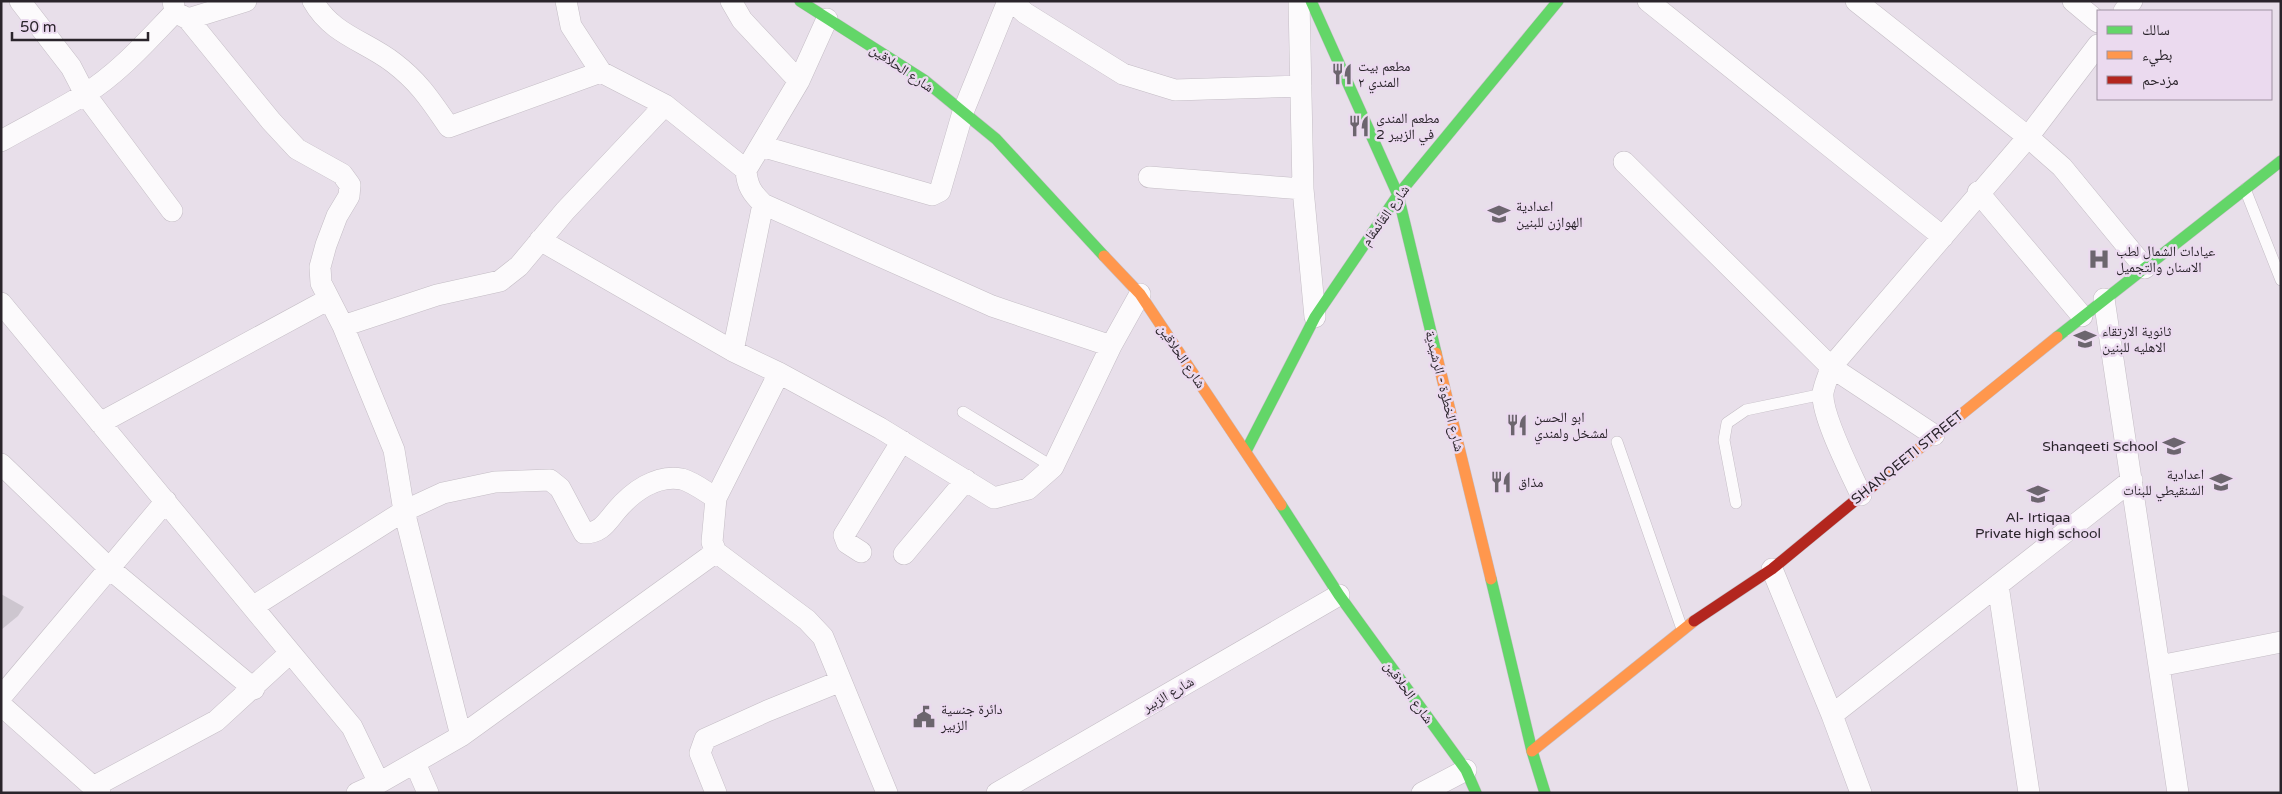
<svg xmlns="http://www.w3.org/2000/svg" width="2282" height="794" viewBox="0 0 2282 794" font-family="'Varela Round','Noto Naskh Arabic',sans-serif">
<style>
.building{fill:#cdc6cf}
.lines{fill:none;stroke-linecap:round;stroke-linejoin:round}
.lane-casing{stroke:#c4bdc5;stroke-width:12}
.street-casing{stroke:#c4bdc5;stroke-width:22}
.fast-casing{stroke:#c4bdc5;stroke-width:12}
.slow-casing{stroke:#c4bdc5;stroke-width:12}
.jam-casing{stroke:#c4bdc5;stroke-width:12}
.lane{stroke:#fcfafc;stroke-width:11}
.street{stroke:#fcfafc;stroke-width:21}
.fast{stroke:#63d668;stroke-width:11}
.slow{stroke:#ff974d;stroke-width:11}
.jam{stroke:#b3261e;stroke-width:11}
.labels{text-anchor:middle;stroke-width:5;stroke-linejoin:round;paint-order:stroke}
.poi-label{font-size:14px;fill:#2a242b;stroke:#ebdaef;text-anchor:start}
.street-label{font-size:14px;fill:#2a242b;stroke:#ebdaef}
</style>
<rect width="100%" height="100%" fill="#e8dfea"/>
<!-- building -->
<path class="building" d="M1 594 24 607 18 616 1 630Z"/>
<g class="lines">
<!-- lane casing -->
<g class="lane-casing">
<path id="lane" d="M2245 189 2281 280
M963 412 1053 467
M1617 442 1682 629
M1736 503 1724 440 1727 423 1746 410 1823 394"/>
</g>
<!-- street casing -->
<g class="street-casing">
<path id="street" d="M20 1 71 67 85 94 172 211
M313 1C332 35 366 41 394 63 420 83 431 101 449 127L601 72
M566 1 571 26 601 72 665 105 746 170
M731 1 742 20 799 81
M1012 1 1025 13 1123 74 1175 90 1301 86
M1299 1 1303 189 1315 317
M1648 1 1943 237
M1856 1 2028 137 2062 167 2145 268
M2073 1 2098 22
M2124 11 2132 1
M175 12 188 19 271 121 297 149 342 174 350 185 349 196 337 216 326 245 320 267 321 283 343 326 394 450 404 511 461 736
M188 19 246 1
M827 19 799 81 746 170C747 186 752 193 763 204L992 306 1111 346
M1 141C29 125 58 111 85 94 119 73 147 41 175 12L173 1
M761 146 932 195 940 191 963 112 1008 1
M1624 162 1831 367 1934 435
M1149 177 1303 189
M1978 192 2082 316
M540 240 733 351 779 373 880 428 994 498 1028 489 1053 467 1111 346 1140 294
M2104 299 2178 793
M1 303 352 727 379 783
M343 326 437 295 500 281 519 266 565 211 665 105
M733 351 763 204
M779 373 716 498 712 542 716 552 807 620 823 637 887 793
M100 423 329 299
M1 464 110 569 254 689
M1861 495C1851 473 1821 415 1823 393 1824 385 1829 375 1831 367L2028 137 2098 45
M861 552 847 543 844 535 902 441
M904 554 966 480
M1772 569 1832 715 1861 793
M1998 585 2029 793
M254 606 404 511 443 493 495 482 550 480 560 488 584 533C601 533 606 523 616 511 632 492 656 474 682 479 693 482 706 492 716 498
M2159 666 2281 642
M1 697 166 501
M1 705 100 793
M1832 715 2132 480
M415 763 428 793
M93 787 216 721 290 653
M357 793 379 783 461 736 716 552
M716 793 700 753 705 739 767 711 841 681
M997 793 1339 595
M1422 793 1466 770"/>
</g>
<!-- fast casing -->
<g class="fast-casing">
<path id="fast" d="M800 1 924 80 996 139 1104 256
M1311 1 1398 195 1436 353
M2057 337 2281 161
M1246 451 1315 317 1398 195 1558 1
M1281 505 1339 595 1466 770 1476 793
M1491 579 1532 751 1545 793"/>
</g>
<!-- slow casing -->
<g class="slow-casing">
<path id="slow" d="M1104 256 1140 294 1281 505
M1436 353 1491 579
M1874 485 2057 337
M1532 751 1694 621"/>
</g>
<!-- jam casing -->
<g class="jam-casing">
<path id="jam" d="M1694 621 1772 569 1874 485"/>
</g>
<!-- lane -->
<use href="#lane" class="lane"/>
<!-- street -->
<use href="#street" class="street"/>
<!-- fast -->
<use href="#fast" class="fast"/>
<!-- slow -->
<use href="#slow" class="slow"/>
<!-- jam -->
<use href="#jam" class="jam"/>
</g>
<!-- icons -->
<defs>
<g id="restaurant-bare" transform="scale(1.725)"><path d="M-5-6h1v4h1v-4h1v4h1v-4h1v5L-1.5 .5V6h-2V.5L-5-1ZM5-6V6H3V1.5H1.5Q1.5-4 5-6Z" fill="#6c656e" stroke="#ebdaef" stroke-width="2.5" paint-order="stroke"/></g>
<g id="school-bare" transform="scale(1.725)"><path d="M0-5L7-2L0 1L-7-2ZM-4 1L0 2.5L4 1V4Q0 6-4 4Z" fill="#6c656e" stroke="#ebdaef" stroke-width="2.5" paint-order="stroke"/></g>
<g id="hospital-bare" transform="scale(1.725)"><path d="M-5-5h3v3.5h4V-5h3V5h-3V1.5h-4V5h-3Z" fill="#6c656e" stroke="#ebdaef" stroke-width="2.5" paint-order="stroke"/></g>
<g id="civic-bare" transform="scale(1.725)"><path d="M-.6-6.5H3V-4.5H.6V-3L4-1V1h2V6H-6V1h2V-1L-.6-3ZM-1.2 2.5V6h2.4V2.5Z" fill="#6c656e" stroke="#ebdaef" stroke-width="2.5" paint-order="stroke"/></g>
</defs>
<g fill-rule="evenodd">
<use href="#restaurant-bare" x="1342" y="74"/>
<use href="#restaurant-bare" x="1359" y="126"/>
<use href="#school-bare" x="1499" y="214"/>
<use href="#hospital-bare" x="2099" y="259"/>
<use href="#school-bare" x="2085" y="339"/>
<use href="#restaurant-bare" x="1517" y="425"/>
<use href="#school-bare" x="2174" y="446"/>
<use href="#restaurant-bare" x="1501" y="482"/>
<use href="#school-bare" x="2221" y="482"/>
<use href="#school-bare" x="2038" y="494"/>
<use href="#civic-bare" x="924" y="717"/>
</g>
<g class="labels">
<!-- poi labels -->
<g class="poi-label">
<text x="1358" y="71">مطعم بيت<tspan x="1358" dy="16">المندي ٢</tspan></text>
<text x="1376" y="123">مطعم المندي<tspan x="1376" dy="16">2 في الزبير</tspan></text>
<text x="1516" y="211">اعدادية<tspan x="1516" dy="16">الهوازن للبنين</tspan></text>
<text x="2116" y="256">عيادات الشمال لطب<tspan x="2116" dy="16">الاسنان والتجميل</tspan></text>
<text x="2102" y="336">ثانوية الارتقاء<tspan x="2102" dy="16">الاهليه للبنين</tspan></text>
<text x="1534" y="422">ابو الحسن<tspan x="1534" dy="16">لمشخل ولمندي</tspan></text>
<text x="2158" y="451" text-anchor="end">Shanqeeti School</text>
<text x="2204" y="479" text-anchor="end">اعدادية<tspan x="2204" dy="16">الشنقيطي للبنات</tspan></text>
<text x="1518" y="487">مذاق</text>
<text x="2038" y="522" text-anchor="middle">Al- Irtiqaa<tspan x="2038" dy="16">Private high school</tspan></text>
<text x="941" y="714">دائرة جنسية<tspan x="941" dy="16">الزبير</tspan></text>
</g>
<!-- street labels -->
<g class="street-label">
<text transform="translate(902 68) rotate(34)" y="5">شارع الحلاقين</text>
<text transform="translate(1385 215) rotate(-54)" y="5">شارع القائمقام</text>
<text transform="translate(1182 356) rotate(56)" y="5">شارع الحلاقين</text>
<text transform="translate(1445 391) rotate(76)" y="5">شارع الخطوة - الرشيدية</text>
<text transform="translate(1907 457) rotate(-39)" y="5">SHANQEETI STREET</text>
<text transform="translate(1409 692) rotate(54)" y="5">شارع الحلاقين</text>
<text transform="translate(1168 694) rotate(-30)" y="5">شارع الزبير</text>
</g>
</g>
<!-- border -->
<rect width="2282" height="794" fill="none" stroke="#2a242b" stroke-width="5"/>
<!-- legend -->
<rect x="2097" y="10" width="175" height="90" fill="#ebdaef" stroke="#9e91a1"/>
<rect x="2107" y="26" width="25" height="8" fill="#63d668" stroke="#9e91a1"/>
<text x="2142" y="35" font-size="15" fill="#2a242b">سالك</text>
<rect x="2107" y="51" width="25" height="8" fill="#ff974d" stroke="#9e91a1"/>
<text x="2142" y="60" font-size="15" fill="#2a242b">بطيء</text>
<rect x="2107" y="76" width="25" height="8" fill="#b3261e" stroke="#9e91a1"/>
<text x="2142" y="85" font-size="15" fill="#2a242b">مزدحم</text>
<!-- scale -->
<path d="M12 32v8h136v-8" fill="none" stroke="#2a242b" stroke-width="2.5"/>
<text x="20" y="32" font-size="15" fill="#2a242b" stroke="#ebdaef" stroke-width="4" paint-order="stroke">50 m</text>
</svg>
